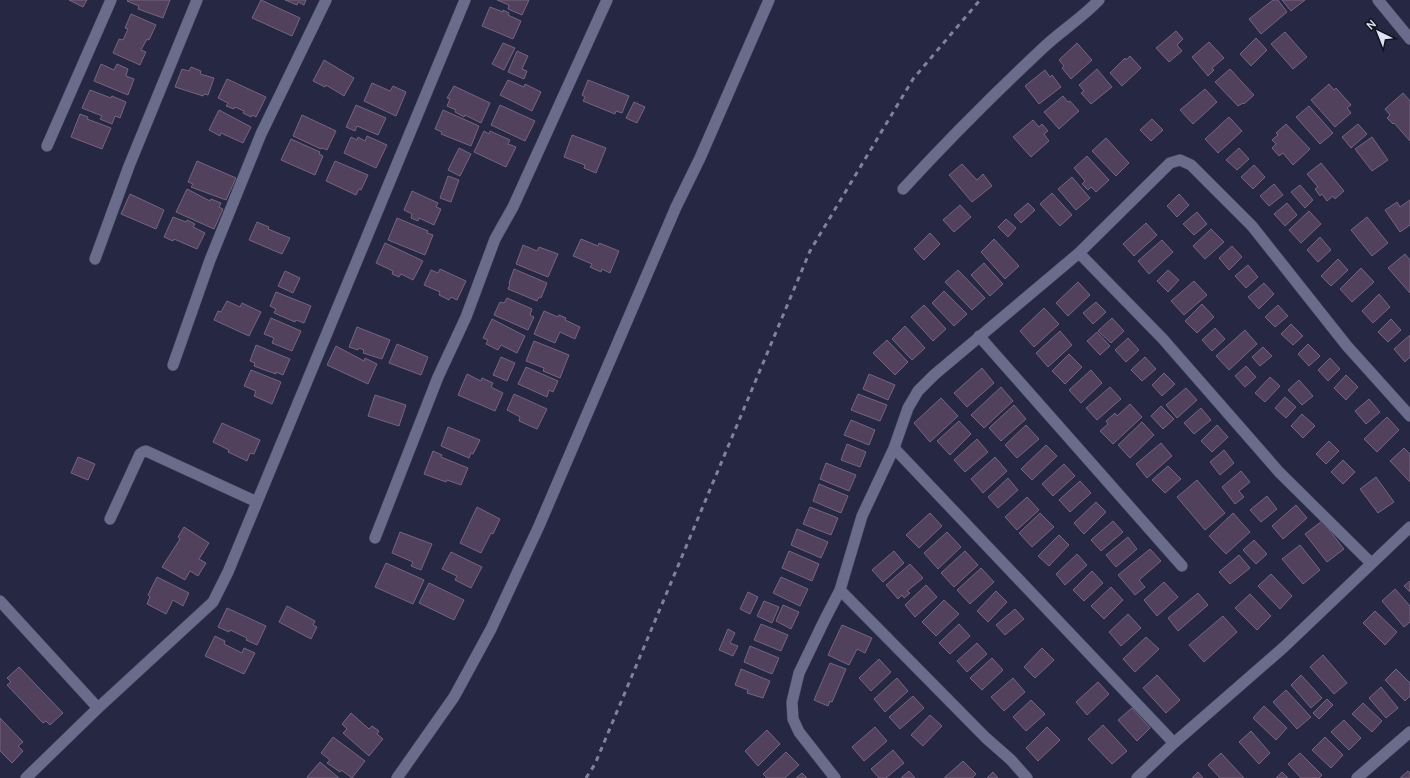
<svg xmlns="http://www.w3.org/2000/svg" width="1410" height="778" viewBox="0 0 1410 778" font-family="Manrope,sans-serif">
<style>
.building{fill:#51415c;stroke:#756480}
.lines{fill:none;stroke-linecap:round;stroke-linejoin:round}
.minor-casing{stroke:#414359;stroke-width:12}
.minor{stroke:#696c8b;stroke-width:11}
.rail{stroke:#7f8298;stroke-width:3;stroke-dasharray:5 5;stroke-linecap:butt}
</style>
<rect width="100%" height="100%" fill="#262843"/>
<!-- building -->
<path class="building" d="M69 0H87L83 7Z
M128 0H170L163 18 138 9 139 6 127 1Z
M261 0 300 18 292 36 252 18Z
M285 0H306L304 5 298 2 297 5Z
M497 0H529L522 15 508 9 509 5Z
M1273 0H1278L1287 12 1261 34 1249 19Z
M1282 0H1305L1291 11Z
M490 7 503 12V10L509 13 508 15 521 21 513 39 482 26Z
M131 14 156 25 149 40 147 39 141 50 146 52 140 65 113 53 119 39 123 40 128 29 125 28Z
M1176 31 1183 39 1177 45 1182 51 1169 62 1156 48Z
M1285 32 1307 57 1293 69 1271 44Z
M1256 38 1267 50 1251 66 1240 54Z
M1209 42 1224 58 1212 68 1214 70 1208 76 1192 57Z
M503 43 515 48 504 70 492 64Z
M1077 43 1092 60 1071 79 1062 68 1064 66 1059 60Z
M517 51 528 56 522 69 527 71 524 79 508 72Z
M1130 56 1141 68 1122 86 1110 73 1125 58 1126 60Z
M324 60 354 78 344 96 326 85 325 87 313 81Z
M101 64 114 70 117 64 128 69 126 76 134 79 128 95 94 81Z
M191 67 201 71 200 74 214 78 208 95 204 94 203 96 175 87 182 69 189 71Z
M1097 69 1112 87 1091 104 1081 93 1084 91 1079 85Z
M1230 69 1254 95 1244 104 1243 103 1238 106 1215 82Z
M1045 70 1050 77 1052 75 1061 87 1039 104 1025 86Z
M227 79 266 97 256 117 252 115 251 117 243 113 244 111 235 107 234 109 226 106 228 103 218 98Z
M508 80 524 87 525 84 541 92 532 111 500 95Z
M588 80 629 96 622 113 616 111 615 114 583 101 585 97 582 95Z
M372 83 390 91 393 86 406 92 396 116 364 101Z
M1329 84 1334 90 1336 88 1351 105 1347 108 1351 113 1335 127 1311 100Z
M454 86 490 103 481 123 465 115 464 117 455 112 456 110 447 106 450 99 447 98Z
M1205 89 1217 102 1193 124 1180 110Z
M90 90 111 98 112 96 126 102 120 118 115 116 112 124 100 119 102 116 82 108Z
M1403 93 1410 101V141L1394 123 1393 124 1387 118 1390 115 1385 109Z
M1063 96 1068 102 1070 101 1079 111 1059 129 1044 112Z
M634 102 645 107 637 123 626 118Z
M356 105 386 118 378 135 357 126 355 131 346 127Z
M500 105 535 121 525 141 491 125Z
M1309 106 1333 133 1320 144 1296 117Z
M219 110 251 127 243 143 221 133 220 136 209 130Z
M443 110 479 126 471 146 441 134 442 132 435 129Z
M80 114 88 117 87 119 111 128 102 149 71 137Z
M302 115 336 131 327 150 322 148 321 149 293 136Z
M1229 117 1242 131 1218 153 1205 139Z
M1152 119 1163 130 1151 141 1140 130Z
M1033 120 1039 127 1042 124 1048 131 1044 134 1049 141 1031 157 1013 137Z
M1286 124 1310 149 1293 165 1283 153 1279 156 1272 148 1276 144 1272 140 1278 135 1276 133Z
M1358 124 1367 134 1351 148 1342 137Z
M484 131 489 134 490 131 510 140 508 144 516 147 506 167 474 152Z
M572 135 606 148 596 173 584 168 585 165 564 157Z
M367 136 387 145 376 168 344 153 351 137 357 140 358 137 365 141Z
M1372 137 1388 160 1372 171 1355 149Z
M1106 138 1129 163 1116 176 1092 151Z
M291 139 320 152 319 154 323 156 315 175 281 160Z
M459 148 471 154 460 176 448 170Z
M1239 148 1249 159 1237 170 1226 160Z
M1087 156 1109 180 1096 192 1091 187 1088 190 1082 184 1085 181 1074 168Z
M197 161 236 178 226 200 191 187 193 184 188 182Z
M335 161 368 175 361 190 359 189 356 195 326 181Z
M1321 163 1344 191 1335 199 1333 196 1327 201 1322 194 1320 196 1315 189 1318 187 1307 174Z
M962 164 977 180 983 174 992 186 972 202 949 175Z
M1254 165 1265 177 1253 189 1241 177Z
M448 176 459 180 451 202 440 198Z
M1072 177 1090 198 1076 210 1058 189Z
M1274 184 1283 195 1269 206 1260 196Z
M1300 185 1313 200 1305 208 1291 192Z
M187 189 210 201 211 199 221 203 219 207 223 209 214 229 176 212Z
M412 191 438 203 436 207 441 209 434 225 419 218 418 221 411 218 412 214 404 210Z
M1052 193 1072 215 1060 226 1040 204Z
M130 194 164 210 156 229 121 214Z
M1179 194 1189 205 1177 217 1167 206Z
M1410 200V225L1400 232 1385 210 1397 202 1400 207Z
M1028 203 1035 210 1021 223 1014 215Z
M1287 203 1297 215 1285 226 1274 214Z
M960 205 971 217 954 232 943 220Z
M1309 211 1321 224 1301 243 1289 230Z
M1197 212 1207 224 1194 235 1183 224Z
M173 217 186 222 187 220 195 224 193 227 205 233 197 249 174 239 173 241 164 237Z
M1367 217 1388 243 1372 256 1351 230Z
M397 218 428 231 427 233 433 235 425 255 388 240Z
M1006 219 1016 228 1008 237 998 227Z
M257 222 269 227 268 229 290 238 282 254 249 240Z
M1146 223 1157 235 1134 256 1123 244Z
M1211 229 1224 242 1205 259 1193 246Z
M930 233 940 244 924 260 914 249Z
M1320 237 1331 250 1318 262 1307 250Z
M581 239 598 246 599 243 619 251 610 273 602 269 601 272 590 267 592 264 573 256Z
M994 239 1019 266 1005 279 981 252Z
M1162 240 1173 252 1149 274 1138 261Z
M385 243 423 261 413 280 401 274 399 277 392 274 393 271 376 263Z
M523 245 537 251 539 247 558 254 548 277 516 264Z
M1232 246 1242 257 1229 270 1219 258Z
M1405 254 1410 260V293L1388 268Z
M1338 259 1348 270 1331 286 1321 276Z
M984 263 1003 284 990 296 971 275Z
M1248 265 1258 277 1246 288 1235 276Z
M1361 268 1374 282 1352 302 1340 289Z
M440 269 466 281 457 300 451 297 449 300 439 295 440 292 424 285 431 270 438 273Z
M514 269 547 283 541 298 539 297 537 301 508 289 510 284 509 283Z
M958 270 985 298 972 310 945 282Z
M1168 270 1179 280 1168 292 1157 281Z
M285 271 300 278 293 293 278 286Z
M1194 281 1207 295 1184 315 1171 301Z
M1078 282 1090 295 1068 316 1056 303Z
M1264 283 1274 294 1259 309 1248 297Z
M944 291 967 314 954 326 932 303Z
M276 292 311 306 304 323 296 320 295 322 274 313 276 309 270 306Z
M1379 294 1390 307 1373 323 1362 311Z
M507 298 532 309 530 315 534 317 528 330 494 315 500 302 504 303Z
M227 301 240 307 242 303 261 312 249 336 214 320 218 311 221 312Z
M1096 302 1106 312 1093 324 1083 313Z
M1202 304 1214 317 1197 333 1185 321Z
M924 305 946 329 933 341 911 317Z
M1278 305 1288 316 1275 327 1265 317Z
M1044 308 1059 324 1034 347 1020 331Z
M544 311 558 317 559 315 566 318 565 320 580 327 575 339 560 332 555 343 534 334Z
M271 318 301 331 292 351 272 343 274 338 264 334Z
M1112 318 1124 331 1111 343 1098 331Z
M492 319 525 336 517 353 501 345 498 350 486 344 488 340 483 338Z
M1391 319 1401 330 1388 342 1378 332Z
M1291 324 1303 336 1293 345 1281 334Z
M905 326 925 348 912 360 892 339Z
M357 327 390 340 382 359 363 353 364 350 359 348 358 350 349 347Z
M1215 328 1225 339 1212 351 1202 340Z
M1245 330 1257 344 1229 370 1216 356Z
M1060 331 1072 345 1048 367 1036 353Z
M1097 332 1110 346 1100 355 1087 341Z
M1410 335V357L1405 362 1394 349Z
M1128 338 1139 350 1126 362 1115 350Z
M887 340 908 362 895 375 873 353Z
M534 341 569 355 560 378 543 371 544 368 526 361Z
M397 344 428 357 421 375 389 363Z
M1308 344 1320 356 1309 366 1298 354Z
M256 345 290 359 283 375 276 372V374L254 366 255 363 250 361Z
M336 346 364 361 365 358 377 364 368 384 327 365Z
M1263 347 1272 356 1260 366 1252 357Z
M1069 354 1082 367 1065 384 1052 371Z
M501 357 515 363 507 381 493 375Z
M1145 357 1156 369 1142 381 1131 370Z
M1330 358 1340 369 1328 381 1318 370Z
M1246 366 1256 377 1245 387 1235 376Z
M526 367 558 381 553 392 549 390 547 397 518 384Z
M982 368 994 383 967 407 954 393Z
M251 370 281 382 272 404 254 396 256 391 244 386Z
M1091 370 1102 383 1081 403 1069 390Z
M1164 373 1175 384 1162 396 1152 385Z
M467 374 481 381 482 378 493 383 491 387 503 393 495 411 458 395Z
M869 374 895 385 888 400 863 389Z
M1346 375 1358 387 1346 400 1334 388Z
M1270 377 1280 386 1265 402 1255 393Z
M1299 380 1313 396 1302 405 1288 390Z
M1001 387 1013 401 984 428 971 415Z
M1110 387 1121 399 1097 420 1086 408Z
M1186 388 1197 400 1177 418 1166 405Z
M514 394 547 409 537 429 519 421 520 417 507 410Z
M858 394 887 405 880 421 851 410Z
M375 395 406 405 399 426 368 416Z
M1285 397 1296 407 1286 418 1275 408Z
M941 398 958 416 930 442 914 423Z
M1369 399 1380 412 1366 424 1355 411Z
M1130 404 1142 417 1113 444 1100 431 1108 424 1106 421 1115 413 1117 416Z
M1014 405 1026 419 1001 441 989 428Z
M1161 406 1174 419 1163 429 1151 416Z
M1201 408 1211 420 1194 434 1184 423Z
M1302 414 1315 426 1303 438 1291 426Z
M1387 417 1399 430 1377 452 1364 439Z
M851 420 875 430 869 445 844 435Z
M959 421 971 434 950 455 937 441Z
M1142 422 1154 435 1130 458 1118 445Z
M222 423 260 440 254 454 250 453 247 461 228 452 229 450 213 442Z
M1026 425 1039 439 1017 458 1005 445Z
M1217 425 1228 437 1212 452 1201 441Z
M448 427 480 440 473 454 471 453 469 458 441 446Z
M977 439 988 452 965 472 954 460Z
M1329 441 1339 451 1326 464 1316 454Z
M1161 443 1172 456 1147 478 1136 464Z
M847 444 866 452 860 467 841 460Z
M1046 445 1057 456 1032 480 1021 469Z
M1404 448 1410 454V482L1390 461Z
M1224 450 1234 463 1220 475 1210 462Z
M433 451 442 455 441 457 468 468 461 485 447 480 446 482 424 474Z
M78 457 95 464 88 480 71 473Z
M995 457 1007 471 983 493 971 479Z
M1343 460 1355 472 1343 484 1331 472Z
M826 463 856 475 849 491 820 479Z
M1064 464 1075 476 1053 496 1042 484Z
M1168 466 1181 479 1165 493 1152 480Z
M1241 471 1250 482 1239 491 1244 497 1235 504 1222 487Z
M1376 477 1394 502 1378 513 1360 489Z
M1008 478 1018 490 998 508 988 497Z
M1197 480 1225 513 1205 530 1177 497Z
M1080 481 1091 493 1070 512 1059 500Z
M819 484 848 496 841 513 813 501Z
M1267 496 1277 509 1261 522 1250 510Z
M1027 497 1039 510 1017 530 1005 517Z
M1096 502 1106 512 1084 534 1074 523Z
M1296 505 1307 518 1283 539 1272 526Z
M477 507 500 519 493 534 491 533 481 553 460 543Z
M810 507 838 518 831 535 803 524Z
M930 513 942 526 919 548 906 535Z
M1040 513 1054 527 1032 547 1019 533Z
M1233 513 1250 532 1226 554 1209 536Z
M1113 521 1123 532 1101 551 1091 540Z
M1322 521 1344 549 1327 562 1305 534Z
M184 527 209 543 199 559 206 563 198 576 190 571 185 580 162 567 180 539 178 537Z
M797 529 828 542 821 558 791 545Z
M400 532 432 544 421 570 411 566 413 562 392 553Z
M947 532 961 547 938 569 924 553Z
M1059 535 1069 545 1049 566 1038 556Z
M1128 537 1137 549 1116 567 1106 555Z
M1254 540 1267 554 1256 564 1243 550Z
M1300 545 1320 570 1303 584 1282 559Z
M1150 549 1161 561 1139 580 1145 587 1135 595 1118 575Z
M789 551 819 564 812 581 782 568Z
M894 551 904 563 883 582 872 570Z
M965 551 978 565 954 587 941 573Z
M451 552 482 567 471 588 455 580 457 576 442 569Z
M1077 554 1087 565 1065 585 1056 574Z
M1239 555 1250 568 1230 584 1219 572Z
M386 563 424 580 413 604 375 587Z
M910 564 923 578 907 591 910 593 904 598 902 595 898 599 886 585Z
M981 568 994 582 970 604 957 590Z
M1092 571 1103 583 1084 601 1073 590Z
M1271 574 1292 596 1280 609 1258 586Z
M157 577 189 593 183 606 173 600 166 614 147 604 150 597 148 595Z
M781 577 808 589 800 606 773 593Z
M1410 581V592L1404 586Z
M1164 582 1178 597 1157 616 1144 600Z
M429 583 464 600 454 620 419 603Z
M926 585 937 597 915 617 905 605Z
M1111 587 1123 600 1104 619 1091 606Z
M1395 589 1410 606V622L1404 627 1382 601Z
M996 591 1007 602 988 622 977 611Z
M748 592 758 597 750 614 740 609Z
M1198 593 1208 605 1178 631 1168 618Z
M1250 594 1271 616 1257 630 1235 608Z
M944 600 959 614 936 636 922 622Z
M764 601 779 607 772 623 757 616Z
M783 605 799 612 791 629 776 621Z
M287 606 315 621 313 625 317 627 311 639 279 622Z
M227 608 266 626 257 645 246 640 247 638 230 630 229 632 218 627Z
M1015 609 1024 619 1005 635 996 625Z
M1375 611 1397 632 1385 645 1363 623Z
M1128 614 1141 628 1121 646 1109 632Z
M1223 616 1237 632 1204 662 1189 645Z
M761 624 788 635 781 651 754 640Z
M959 624 970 636 950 654 939 643Z
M842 625 872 638 865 653 857 649 849 665 828 655Z
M728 629 735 633 730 643 738 646 733 656 719 650Z
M215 636 225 641 224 644 242 653 244 648 255 653 244 674 205 656Z
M1146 637 1159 649 1135 672 1123 659Z
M977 643 987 654 967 672 957 661Z
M750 646 779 658 772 674 744 662Z
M1042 648 1054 660 1035 678 1024 667Z
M1323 655 1347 683 1334 694 1310 667Z
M992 658 1003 670 982 690 970 678Z
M879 659 891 672 871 691 859 678Z
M830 663 846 669 832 702 830 701 828 706 814 700Z
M19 667 63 713 50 725 46 721 43 723 7 685 11 682 7 678Z
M741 669 770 681 763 698 747 693 748 690 735 685Z
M1396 669 1410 683V696L1405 701 1385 680Z
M1157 675 1180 700 1166 713 1143 688Z
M1301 675 1322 698 1311 708 1291 685Z
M897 678 908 691 885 712 874 699Z
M1013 678 1025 692 1004 711 991 697Z
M1098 682 1109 694 1087 715 1076 702Z
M1381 687 1398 708 1386 718 1369 698Z
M1286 690 1311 717 1297 729 1273 702Z
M913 696 924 708 900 729 889 717Z
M1327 699 1333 705 1319 719 1313 713Z
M1031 700 1045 714 1026 731 1013 717Z
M1363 703 1382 721 1372 732 1352 714Z
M1264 706 1287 728 1276 740 1253 718Z
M1132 708 1150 728 1137 741 1118 720Z
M351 713 369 729 372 726 379 731 377 734 383 739 369 756 343 733 347 729 342 724Z
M930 715 942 726 923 746 911 735Z
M0 718 23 742 18 746 23 751 12 763 0 751Z
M1344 720 1361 738 1349 750 1331 732Z
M1103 725 1127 751 1112 764 1088 739Z
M875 727 887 741 864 761 852 747Z
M1047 727 1060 740 1038 761 1026 748Z
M767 730 780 744 758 766 745 751Z
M1251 731 1270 753 1259 764 1239 742Z
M333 737 365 761 352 778 341 770 340 772 327 763 330 760 321 753Z
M1325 737 1343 755 1331 768 1312 750Z
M893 750 904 763 886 778H879L871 769Z
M786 752 799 765 785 778H767L763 774Z
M1221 753 1244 778H1220L1208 765Z
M1300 753 1322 775 1319 778H1301L1288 764Z
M963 761 976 774 972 778H944Z
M320 762 339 778H309L307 777Z
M909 771 915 778H901Z
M1408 771 1410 773V778H1400Z
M993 772 998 778H987Z
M1198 772 1203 778H1192Z
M1282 772 1288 778H1276Z
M802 773 807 778H796Z"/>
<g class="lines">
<!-- minor casing -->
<g class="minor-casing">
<path id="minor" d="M1378 0 1410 39
M47 146 111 0
M903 189C948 140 995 93 1043 48 1061 31 1082 18 1099 0
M1079 253 1162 338 1279 472 1371 563
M95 259 129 166 197 0
M979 336 1182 566
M173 365 210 260 261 134 326 0
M894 448 1174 743
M110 519 140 454 143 452 146 451 257 502
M375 538 438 377 466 317 495 239 513 207 607 0
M840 590 986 738 1011 760 1027 778
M0 601 98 708
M26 778 98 708 213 602 228 572 465 0
M397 778 454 697 491 629 539 526 676 207 700 158 769 0
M835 778 799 732 793 719 792 702 799 673 824 621 840 590 862 516 894 448 908 408 918 391 934 375 1079 253 1170 163 1180 160 1191 165 1252 226 1347 346 1410 416
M1137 778 1174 743 1284 647 1410 527
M1357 778 1410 732"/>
</g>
<!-- minor -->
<use href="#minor" class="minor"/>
<!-- rail -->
<path class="rail" d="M586 778 595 764 810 251 913 79 980 0"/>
</g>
<!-- north arrow -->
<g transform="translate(1378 32) rotate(317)" stroke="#11121e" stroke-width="3" paint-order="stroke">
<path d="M0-3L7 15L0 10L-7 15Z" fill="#e0e3f5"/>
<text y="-6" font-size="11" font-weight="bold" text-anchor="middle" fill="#e0e3f5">N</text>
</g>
</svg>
